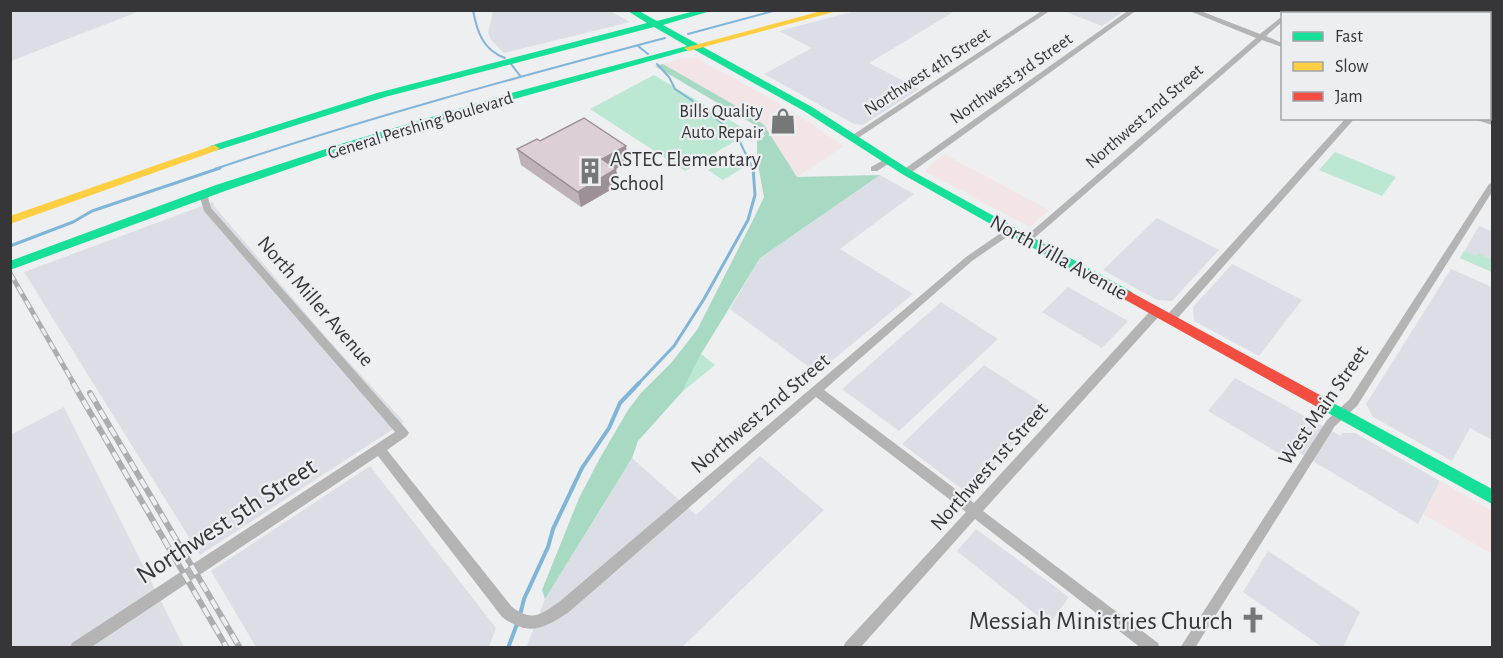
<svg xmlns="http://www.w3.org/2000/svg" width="1503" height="658" viewBox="0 0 1503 658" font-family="'Alegreya Sans',sans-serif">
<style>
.commercial{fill:#f3e5e5}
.built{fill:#dbdfe5}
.green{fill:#bce7d3}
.forest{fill:#a8d9c3}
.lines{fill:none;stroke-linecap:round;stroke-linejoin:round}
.stream-far2{stroke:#80b5d8;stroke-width:2}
.stream-far1{stroke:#80b5d8;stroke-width:3}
.stream{stroke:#80b5d8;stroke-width:4}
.street{fill:#b4b4b4;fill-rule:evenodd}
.fast{fill:#16e098;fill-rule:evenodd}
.slow{fill:#ffcf43;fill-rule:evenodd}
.jam{fill:#f24e42;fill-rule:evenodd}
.rail-far1-casing{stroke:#acadae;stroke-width:5}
.rail-casing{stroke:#acadae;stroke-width:6}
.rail-far1{stroke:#eceef2;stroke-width:3;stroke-dasharray:8;stroke-linecap:butt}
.rail{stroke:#eceef2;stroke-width:4;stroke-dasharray:10;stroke-linecap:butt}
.wall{fill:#beb2b8}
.shaded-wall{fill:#9b9196}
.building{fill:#ddcfd6;stroke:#9b9196;stroke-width:1.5}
.labels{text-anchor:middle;stroke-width:4.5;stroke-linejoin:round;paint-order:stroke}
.far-street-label{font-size:18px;fill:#363638;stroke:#eceef2}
.far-poi-label{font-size:18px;fill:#363638;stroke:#eceef2;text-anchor:end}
.poi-label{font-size:21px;fill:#363638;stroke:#eceef2;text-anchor:start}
.street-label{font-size:21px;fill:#363638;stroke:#eceef2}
.near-street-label{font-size:26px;fill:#363638;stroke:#eceef2}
.near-poi-label{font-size:26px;fill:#363638;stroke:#eceef2;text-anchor:end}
</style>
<rect width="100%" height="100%" fill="#edeff1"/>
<!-- commercial -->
<path class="commercial" d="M684 58H697L789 109 844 146 797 177 764 125 743 110 663 64Z
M944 154 1049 210 1030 227 926 172 929 166Z
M1440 481 1492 511V554L1423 514Z"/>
<!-- built -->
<path class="built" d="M11 10H140V11L11 61Z
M859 10 955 11 869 63 919 89 863 125 854 124 764 74 812 48 779 31Z
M493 11H610L630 22 504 53 491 40 488 33Z
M1064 11H1124L1102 26Z
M880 175 914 194 840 249 913 294 817 373 730 309 760 258Z
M213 202 214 206 326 337 404 422 200 555 24 272Z
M1157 218 1219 250 1172 301 1157 300 1103 270Z
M1479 226 1492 231V272L1460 258Z
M1232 264 1302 300 1259 356 1194 321 1193 307Z
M1451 269 1492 287V440L1470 428 1452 461 1373 417 1366 404Z
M1068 287 1128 321 1102 348 1042 312Z
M941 302 998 339 899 431 842 389Z
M984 365 1047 406 997 460 992 469 974 490H963L902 444Z
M1235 378 1341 436 1342 433H1355L1440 481 1418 524 1291 448 1285 457 1208 411Z
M64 407 184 647H11L10 435Z
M760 456 824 510 682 647 526 648 545 599 632 458 696 515Z
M370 466 496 628 489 647H256L211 571Z
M976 529 1069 597 1049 625 957 551Z
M1268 551 1360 612 1343 647H1322L1243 592Z"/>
<!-- green -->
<path class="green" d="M654 75 750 132 685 171 590 109Z
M1335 152 1396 177 1382 196 1319 170Z
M731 156 746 166 723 180 708 170Z
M1464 251 1476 256 1478 253 1492 260V272L1460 258Z
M701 354 715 365 682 392Z"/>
<!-- forest -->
<path class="forest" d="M663 64 743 110 764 125 797 177 880 175 760 258 701 354 682 392 638 441 632 458 545 599 542 590 579 498 600 458 628 410 641 393 671 363 697 330 755 216 764 197 757 159V141L765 136 760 128 655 66Z"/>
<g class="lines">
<!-- stream-far2 -->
<path class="stream-far2" d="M473 10C477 32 483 50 505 58
M688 34 777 10
M638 46 648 54
M511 64 521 77
M657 64 669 77 675 89 706 110 737 136 753 169
M215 169C363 119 514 78 665 38"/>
<!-- stream-far1 -->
<path class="stream-far1" d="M10 246 73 222 92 211 220 168
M638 384 674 346 704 299 748 220 755 195 753 168"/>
<!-- stream -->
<path class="stream" d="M520 615 524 599 548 547 553 529 582 468 609 428 620 403 639 383
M508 648 517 624"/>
<!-- street -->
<path class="street" d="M1043 10H1051L855 140H849L848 138Z
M1129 10H1137L909 174H903V170Z
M1187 10H1198L1260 34 1280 18 1282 17V22L1266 36 1282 43V47L1262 40 1031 241H1025L1023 239 1025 237 1256 38Z
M1288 10H1295L1292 14H1285Z
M1343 10H1353L1358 14H1348Z
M1490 57H1492V62H1490Z
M1346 118H1355L1175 321H1167L1166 318 1167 315Z
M1476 118 1492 120V125L1477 120Z
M887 158 891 161 890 163 877 171H871V167Z
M1492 183V192L1357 406 1335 426 1195 648H1180L1327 420 1349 400 1489 184Z
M203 191 207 194 211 208 407 430 409 433 407 436 387 450 512 607C532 622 540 615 559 602L966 257 1008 228H1014L1016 230 1014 232 972 261 824 390 974 503 1153 308H1161L1162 311 1161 314 983 511 1158 643 1160 648H1141L975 519 860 648H843L845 643 966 512 816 397 569 612C543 629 529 637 502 617L378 456 90 648H70L72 643 395 432 204 211 199 194Z"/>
<!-- fast -->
<path class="fast" d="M626 10H637L657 21 698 10H714L663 25 812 107 910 170 1132 292 1134 295 1132 298H1122L902 174 804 111 693 49 479 109 352 147 225 191 10 270V261L216 185 344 143 515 92 687 46 654 27 385 97 218 150 214 151 209 148 210 146 377 93 647 23Z
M1324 398 1492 489V504L1319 408 1317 404 1319 400Z"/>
<!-- slow -->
<path class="slow" d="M825 10H841L689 51 684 48Z
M214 145 219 148 218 150 10 224V216Z"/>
<!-- jam -->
<path class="jam" d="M1127 290 1329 400 1331 404 1329 408 1324 410 1319 408 1122 298 1120 295 1122 292Z"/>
<!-- rail-far1 casing -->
<g class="rail-far1-casing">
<path id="rail-far1" d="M10 273 74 384"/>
</g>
<!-- rail casing -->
<g class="rail-casing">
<path id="rail" d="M73 383 227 648
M90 393 240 648"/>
</g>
<!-- rail-far1 -->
<use href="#rail-far1" class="rail-far1"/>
<!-- rail -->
<use href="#rail" class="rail"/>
</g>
<!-- wall -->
<path class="wall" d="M540 141 628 162 615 169 619 185 581 207 521 165 517 149Z"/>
<!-- shaded-wall -->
<path class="shaded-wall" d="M626 146 628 162 605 175 602 159Z
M616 169 619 185 581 207 578 192Z"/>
<!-- building -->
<path class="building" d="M584 118 626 146 602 159 616 169 578 192 517 149 537 139 540 141Z"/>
<!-- icons -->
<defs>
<g id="shop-bare" transform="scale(2.07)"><path d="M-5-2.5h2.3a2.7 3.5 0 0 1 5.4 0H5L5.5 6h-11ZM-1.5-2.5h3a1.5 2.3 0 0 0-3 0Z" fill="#767779" stroke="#eceef2" stroke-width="2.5" paint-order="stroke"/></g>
<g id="building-bare" transform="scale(2.07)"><path d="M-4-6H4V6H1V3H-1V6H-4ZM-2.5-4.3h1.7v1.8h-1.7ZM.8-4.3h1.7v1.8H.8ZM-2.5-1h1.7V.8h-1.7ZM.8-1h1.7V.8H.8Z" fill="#767779" stroke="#eceef2" stroke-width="2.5" paint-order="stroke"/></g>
<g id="church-bare" transform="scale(2.07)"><path d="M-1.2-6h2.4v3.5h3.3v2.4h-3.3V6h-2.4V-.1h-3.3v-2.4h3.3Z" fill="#767779" stroke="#eceef2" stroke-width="2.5" paint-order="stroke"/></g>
</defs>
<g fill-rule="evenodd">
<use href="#shop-bare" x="783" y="121"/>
<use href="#building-bare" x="590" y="171"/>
<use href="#church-bare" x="1253" y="620"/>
</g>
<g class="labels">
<!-- far-street labels -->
<g class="far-street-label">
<text transform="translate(927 71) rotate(-33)" y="6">Northwest 4th Street</text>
<text transform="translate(1011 78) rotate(-35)" y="6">Northwest 3rd Street</text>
<text transform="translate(1144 116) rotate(-41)" y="6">Northwest 2nd Street</text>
<text transform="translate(420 125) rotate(-17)" y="6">General Pershing Boulevard</text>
</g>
<!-- far-poi labels -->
<g class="far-poi-label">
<text x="763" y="117">Bills Quality<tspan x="763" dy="21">Auto Repair</tspan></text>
</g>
<!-- poi labels -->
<g class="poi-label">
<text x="610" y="166">ASTEC Elementary<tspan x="610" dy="24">School</tspan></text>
</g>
<!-- street labels -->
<g class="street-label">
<text transform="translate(1059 257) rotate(29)" y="7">North Villa Avenue</text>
<text transform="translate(316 301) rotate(49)" y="7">North Miller Avenue</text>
<text transform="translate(1323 405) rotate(-55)" y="7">West Main Street</text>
<text transform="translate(760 413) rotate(-40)" y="7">Northwest 2nd Street</text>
<text transform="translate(989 466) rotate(-48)" y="7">Northwest 1st Street</text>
</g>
<!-- near-street labels -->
<g class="near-street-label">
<text transform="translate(226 520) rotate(-33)" y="9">Northwest 5th Street</text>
</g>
<!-- near-poi labels -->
<g class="near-poi-label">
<text x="1233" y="629">Messiah Ministries Church</text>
</g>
</g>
<!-- border -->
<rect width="1503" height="658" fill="none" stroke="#363638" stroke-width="24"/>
<!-- legend -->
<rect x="1281" y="12" width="210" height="108" fill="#eceef2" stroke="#a3a4a8" stroke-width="1.5"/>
<rect x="1293" y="32" width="30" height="9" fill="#16e098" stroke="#a3a4a8" stroke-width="1.5"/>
<text x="1335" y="42" font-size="18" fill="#363638">Fast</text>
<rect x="1293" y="62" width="30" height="9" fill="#ffcf43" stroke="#a3a4a8" stroke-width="1.5"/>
<text x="1335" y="72" font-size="18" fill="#363638">Slow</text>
<rect x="1293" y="92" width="30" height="9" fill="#f24e42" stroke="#a3a4a8" stroke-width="1.5"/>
<text x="1335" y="102" font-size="18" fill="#363638">Jam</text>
</svg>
